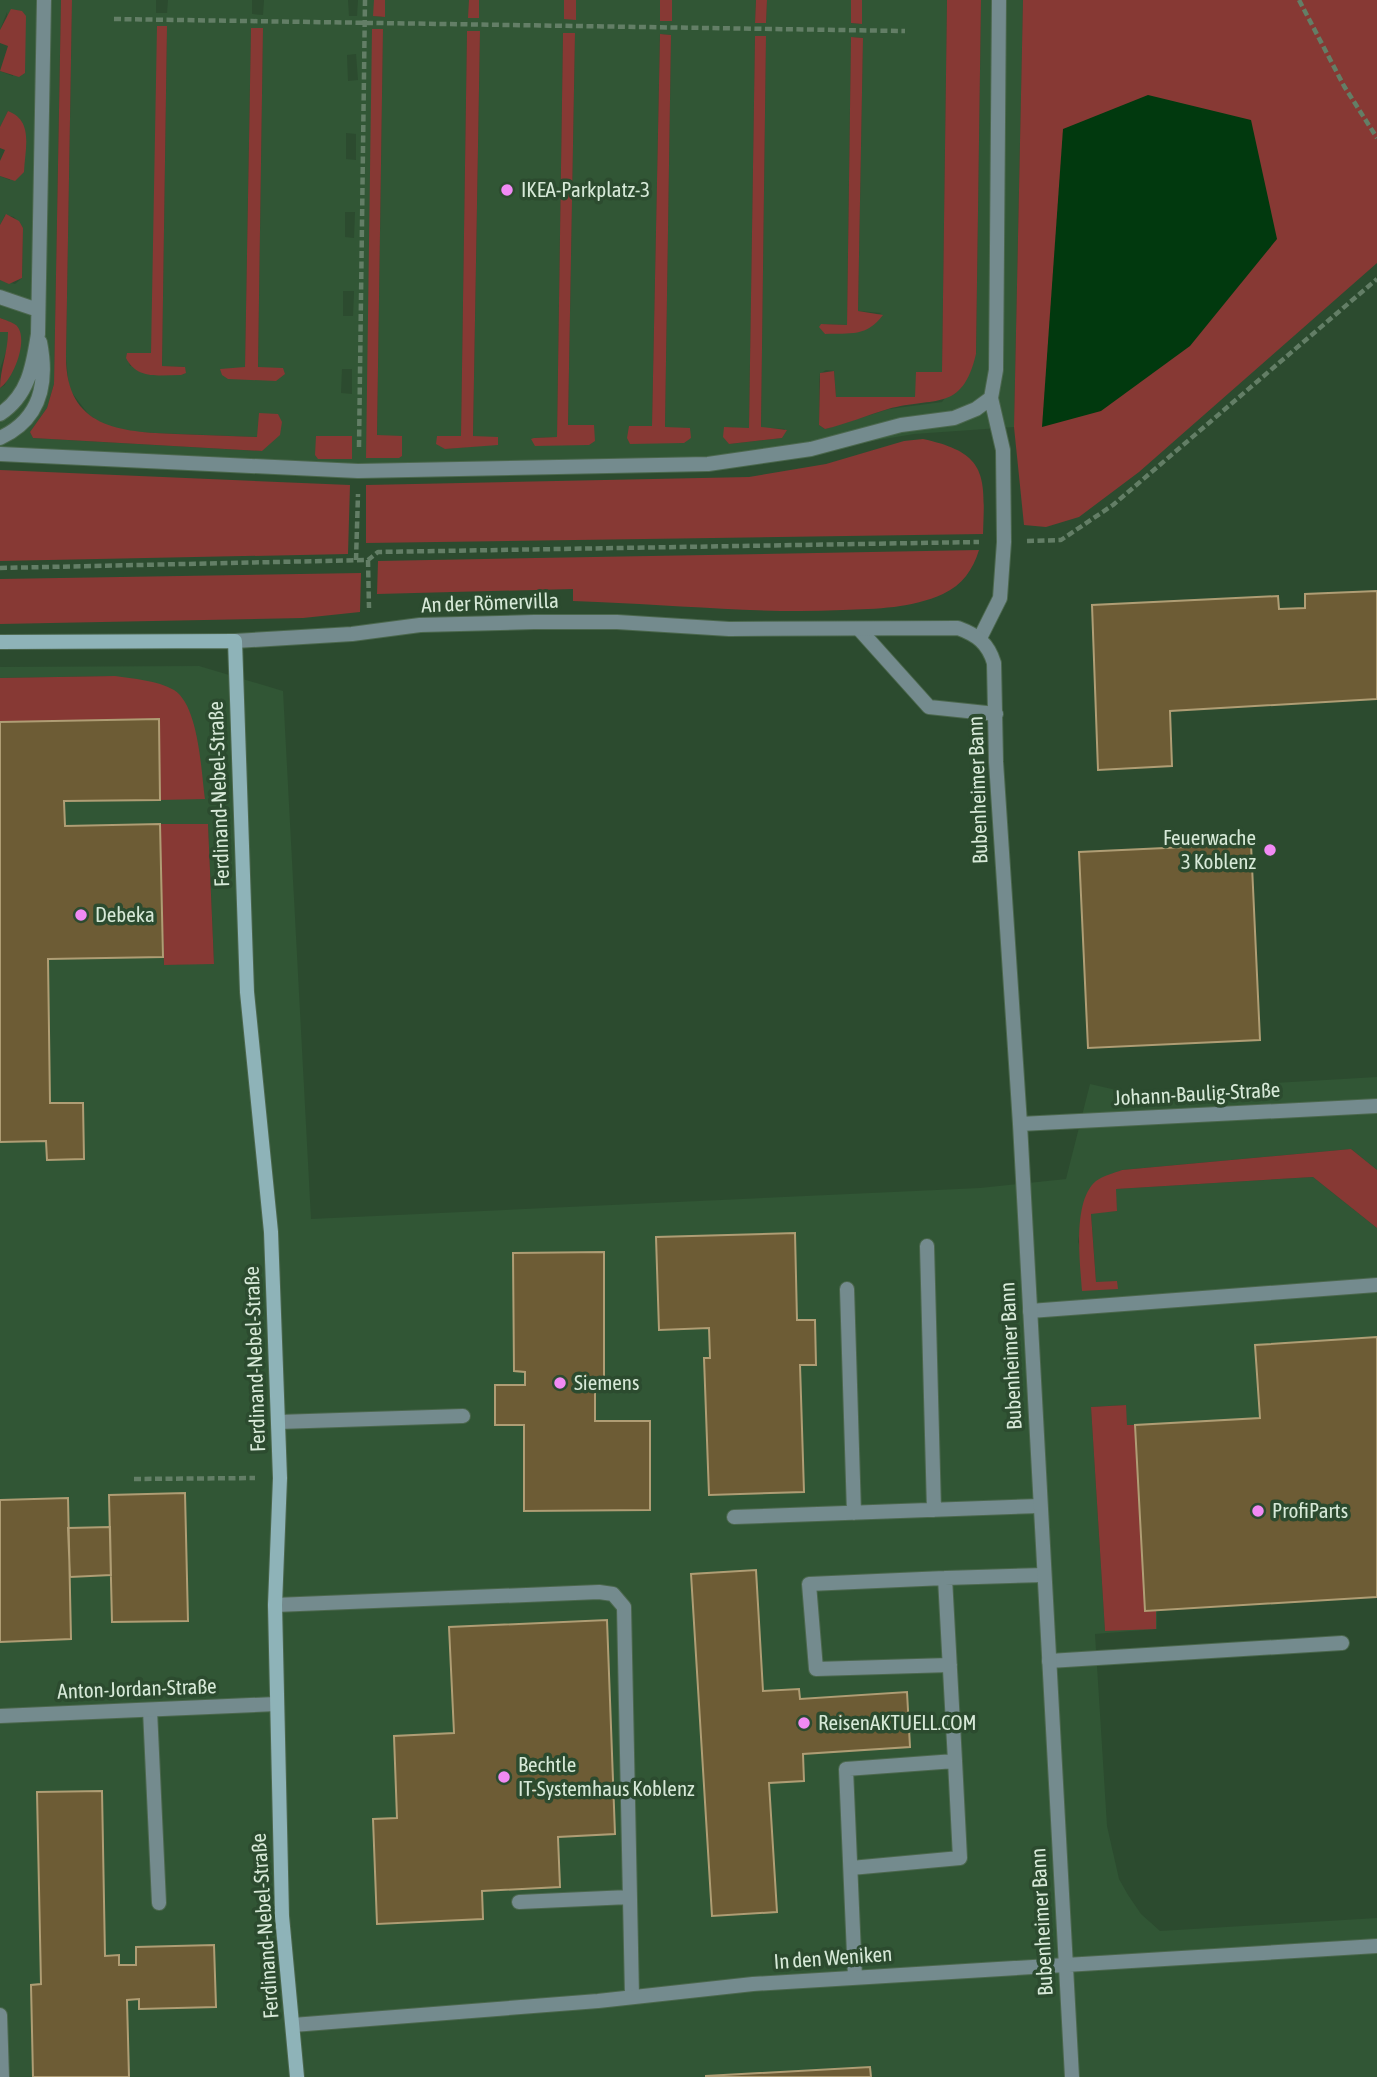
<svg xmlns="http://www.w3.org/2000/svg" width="1377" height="2077" viewBox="0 0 1377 2077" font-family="'Asap Condensed',sans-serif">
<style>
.built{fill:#315635;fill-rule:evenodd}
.green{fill:#873934}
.water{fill:#01390e}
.building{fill:#6d5c35;stroke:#af9d74;stroke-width:2}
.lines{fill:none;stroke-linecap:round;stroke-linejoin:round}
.lane-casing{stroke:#4b674d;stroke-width:16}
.street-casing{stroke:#4b674d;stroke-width:16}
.secondary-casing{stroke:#4b674d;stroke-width:16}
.path{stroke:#637e66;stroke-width:4.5;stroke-dasharray:7 3.5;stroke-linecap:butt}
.lane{stroke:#748b8e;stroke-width:14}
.street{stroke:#748b8e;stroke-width:14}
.secondary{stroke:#8eb3b8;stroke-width:14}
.poi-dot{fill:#f18af4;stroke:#2c4b2f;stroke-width:2.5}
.labels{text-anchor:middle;stroke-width:7;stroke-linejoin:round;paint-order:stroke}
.poi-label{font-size:21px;fill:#d7e9d8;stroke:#2c4b2f;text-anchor:start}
.street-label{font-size:21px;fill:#d7e9d8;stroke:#2c4b2f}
</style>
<rect width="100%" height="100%" fill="#2c4b2f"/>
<!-- built -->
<path class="built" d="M0 0H61L54 384 47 408 30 432 33 438 262 451 258 437 129 432 104 425 89 415 69 389 66 357 72 0H156V13H167L168 0H252V14L263 15 264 0H348L349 16H357L358 0H374V16L385 17V0H469V17L479 18V0H564V19H576V0H660V21H671L672 0H756L755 22H766L767 0H851V23L861 24 862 0H947L942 372 915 397H836L834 371 826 370 820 374 819 382V425L825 429 889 409 942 402 976 354 981 0H1023L1014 427 914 434 706 469 369 477 0 457V388L5 385 16 325 0 318V280L15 284 22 278 23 228 14 217 5 215 0 225V176L10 180 8 111 0 127V71L13 76 7 12 0 30ZM167 26 162 366 185 367 130 366 127 353H151ZM251 28H263L258 368H283H224H245ZM373 29 383 30 377 436ZM467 31 480 32 473 437H497L498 444 445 449 437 436 461 437ZM563 33H575L568 425 589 445 534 438 557 437ZM660 34 671 35 665 427 629 426H652ZM755 36 766 37 761 428 785 429 782 438 729 444 724 427 749 429ZM851 37 863 38 858 311 882 313 825 334 822 324 847 325ZM356 54 358 80 348 81 347 55ZM346 133 356 134V160L346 159ZM345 212H355L354 238 345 237ZM343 291H354L353 316H343ZM342 369H352V394L341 393Z
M0 332H8V346L0 369Z
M199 666 283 691 311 1219 980 1188 1066 1179 1090 1084 1125 1092 1377 1077V1170L1351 1149 1122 1170 1086 1195 1078 1242 1096 1282 1091 1213 1117 1211 1115 1189 1313 1177 1377 1228V1597L1157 1610V1629L1095 1634 1107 1826 1119 1879 1128 1895 1141 1914 1160 1931 1377 1918V2077H0V722L159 719 197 735 115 676 0 678V667ZM208 824 214 963 164 965 160 825ZM1125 1405 1127 1426H1135L1145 1611 1105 1631 1091 1407Z"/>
<!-- green -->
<path class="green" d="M61 0H72L66 357C66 428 120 432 176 434 203 435 230 436 257 437L259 413 278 414 282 422 280 435 262 451 33 438 30 432 47 408 54 384Z
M374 0H385V17L373 16Z
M469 0H479V18H468Z
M564 0H576V20L564 19Z
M660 0H672V21H660Z
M756 0H767L766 23H755Z
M851 0H862V24L851 23Z
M947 0H981L976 354C962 413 935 396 888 409 867 415 847 424 825 429L819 425 820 373 834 371 836 397H915L916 372H942Z
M1023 0H1377V263L1139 472 1079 517 1046 527 1024 525 1014 427Z
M11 9 22 11 26 16 25 73 19 77 0 71 8 46 0 43V30Z
M157 26H167L162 366 185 367 186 373 181 375C160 375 137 380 126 358L127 353H151Z
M251 28H263L258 367 283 368 285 374 276 381 228 379 222 375 220 369 245 367Z
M372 29H383L377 435 402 436V456L399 458H366Z
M467 31H480L473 436 498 437V445L445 449 436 444 437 436H461Z
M563 33H575L568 425H594L595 441 589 445 535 446 531 439 534 438 557 437Z
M660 34 671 35 665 427 690 428 691 438 684 443 630 444 627 438 629 426H652Z
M755 36H766L761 427 787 430 782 438 729 444 723 437 724 427 749 428Z
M851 37 863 38 858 311 883 315C867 337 850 333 825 334L819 327 821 324 847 325Z
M8 111C34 121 25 148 24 172L15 181 0 176V161L5 150 0 148V127Z
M6 214 19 221 23 228 22 278 9 284 0 280V225Z
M0 318C5 320 12 322 16 325 30 338 13 380 0 388 0 369 8 352 8 332H0Z
M316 436H352V459H318L315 455Z
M923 439C988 453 985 476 983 534L366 543V485L749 477 826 464 904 441Z
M0 470 350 485 348 554 0 561Z
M979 550C973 570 962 585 943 594 912 608 877 609 843 610 761 614 680 605 597 602L573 601V589L377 594 378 561Z
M361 573 360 612 303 618 0 624V579Z
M115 676C133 679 157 680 174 690 199 706 201 771 205 799L160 800 158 719 0 722V678Z
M160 824H208L214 964 164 965Z
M1351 1149 1377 1170V1228L1313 1177 1116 1189 1117 1211 1091 1214 1096 1282 1117 1281 1118 1289 1082 1291C1080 1263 1072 1201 1096 1181 1103 1176 1114 1173 1122 1170Z
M1126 1405 1127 1425H1135L1145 1610H1156V1629L1105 1631 1091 1407Z"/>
<!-- water -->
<path class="water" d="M1148 95 1251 120 1277 239 1190 346 1101 411 1042 427 1063 129Z"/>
<!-- building -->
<path class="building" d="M1377 591V699L1170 711 1172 766 1098 770 1092 605 1278 596 1279 609 1305 608V594Z
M159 719 160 800 64 801 65 826 160 824 163 957 48 959 50 1103H83L84 1159 47 1160 46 1141 0 1142V722Z
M1251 844 1260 1040 1088 1048 1079 852Z
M795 1233 797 1320H815L816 1365H800L804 1492 709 1495 704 1358H710L709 1328 659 1330 656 1237Z
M604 1252V1380L595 1381V1421H650V1510L524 1511V1425H495V1385H525V1372L514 1371 513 1253Z
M1377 1337V1597L1145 1611 1135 1425 1260 1418 1255 1345Z
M185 1493 188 1621 112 1622 109 1495Z
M68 1498 71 1639 0 1642V1500Z
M110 1527 111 1575 70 1577 68 1528Z
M756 1570 763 1691 799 1689 800 1699 907 1692 910 1747 803 1754 804 1781 769 1783 777 1912 712 1916 691 1574Z
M607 1620 615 1834 558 1837 560 1887 482 1891 483 1919 377 1924 373 1819 397 1818 394 1736 454 1733 449 1627Z
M102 1791 105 1956 119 1955V1965H136V1947L214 1945 216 2007 139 2009V1999L127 2000 129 2077H33L31 1985 41 1984 37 1792Z
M870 2067 871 2077H706V2076Z"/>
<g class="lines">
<!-- lane casing -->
<g class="lane-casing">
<path id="lane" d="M0 297 38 310
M0 414C29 395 33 365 38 334L44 0
M0 438C41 419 48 383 40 342
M0 454 358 471 708 464 811 449 901 425 954 418 976 409 991 398
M859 629 929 707 996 714
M980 638 1000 598 1004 542 1003 450 991 398 996 370 999 0
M927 1246 934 1510
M847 1289 854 1513
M1030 1311 1377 1285
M278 1422 463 1416
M734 1517 1040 1506
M945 1578 809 1584 816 1669 950 1665
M275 1605 599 1592 613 1594 624 1607 632 1996
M1049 1661 1342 1643
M150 1710 159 1903
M851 1868 960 1858 955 1761
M519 1902 629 1897
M855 1977 846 1769 955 1761 945 1578 1044 1575
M0 2015 2 2077"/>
</g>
<!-- street casing -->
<g class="street-casing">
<path id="street" d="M235 641 352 634 420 625 534 622H617L729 629 958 628C977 635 988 643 994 663L996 762 1020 1124 1072 2077
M1020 1124 1377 1106
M0 1716 276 1704
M293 2025 598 2001 753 1984 1377 1946"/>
</g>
<!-- secondary casing -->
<g class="secondary-casing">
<path id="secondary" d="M0 642 235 641 247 992 271 1232 280 1478 275 1605 282 1916 297 2077"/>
</g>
<!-- path -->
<path class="path" d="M1299 0 1344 86 1377 138
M114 19 905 31
M359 447 365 0
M1027 541 1061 540 1113 505 1377 279
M356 560 358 494
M368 560 369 608
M0 568 368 560 378 552 979 542
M134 1479 255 1478"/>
<!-- lane -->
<use href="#lane" class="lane"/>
<!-- street -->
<use href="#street" class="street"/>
<!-- secondary -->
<use href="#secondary" class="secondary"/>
</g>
<!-- markers -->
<g class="poi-dot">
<circle cx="507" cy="190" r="7"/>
<circle cx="1270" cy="850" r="7"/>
<circle cx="81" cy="915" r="7"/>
<circle cx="560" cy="1383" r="7"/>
<circle cx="1258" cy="1511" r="7"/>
<circle cx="804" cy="1723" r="7"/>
<circle cx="504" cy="1777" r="7"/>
</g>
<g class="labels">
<!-- poi labels -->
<g class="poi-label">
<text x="521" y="197">IKEA-Parkplatz-3</text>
<text x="1256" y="845" text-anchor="end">Feuerwache<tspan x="1256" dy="24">3 Koblenz</tspan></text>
<text x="95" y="922">Debeka</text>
<text x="574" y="1390">Siemens</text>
<text x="1272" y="1518">ProfiParts</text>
<text x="818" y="1730">ReisenAKTUELL.COM</text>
<text x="518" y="1772">Bechtle<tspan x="518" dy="24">IT-Systemhaus Koblenz</tspan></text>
</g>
<!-- street labels -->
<g class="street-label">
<text transform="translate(490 603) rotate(-2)" y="7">An der Römervilla</text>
<text transform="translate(978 790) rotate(-92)" y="7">Bubenheimer Bann</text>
<text transform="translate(219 794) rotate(-92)" y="7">Ferdinand-Nebel-Straße</text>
<text transform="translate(1197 1094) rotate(-3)" y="7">Johann-Baulig-Straße</text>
<text transform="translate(1011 1356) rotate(-93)" y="7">Bubenheimer Bann</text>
<text transform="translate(255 1359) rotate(-92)" y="7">Ferdinand-Nebel-Straße</text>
<text transform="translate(137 1689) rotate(-2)" y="7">Anton-Jordan-Straße</text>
<text transform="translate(1042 1922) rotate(-93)" y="7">Bubenheimer Bann</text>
<text transform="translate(265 1926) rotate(-94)" y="7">Ferdinand-Nebel-Straße</text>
<text transform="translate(833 1958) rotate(-4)" y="7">In den Weniken</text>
</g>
</g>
</svg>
